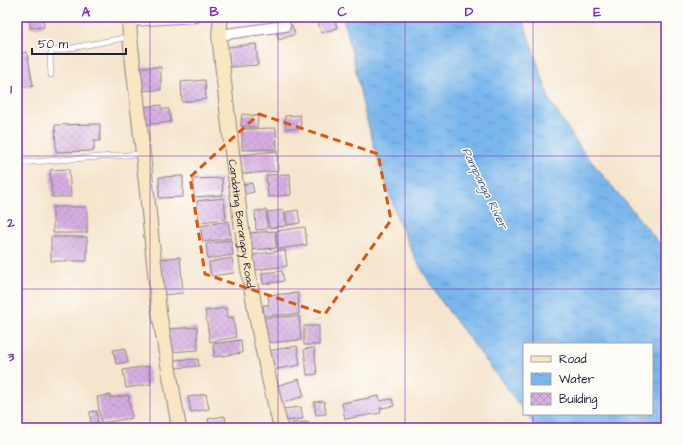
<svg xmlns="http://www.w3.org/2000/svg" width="683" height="445" viewBox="0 0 683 445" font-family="'Architects Daughter',sans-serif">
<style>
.water{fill:url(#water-ripples);stroke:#4d6c94}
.building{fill:url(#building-cross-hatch)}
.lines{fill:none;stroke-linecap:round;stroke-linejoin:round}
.lane-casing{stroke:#8c8484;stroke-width:6}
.street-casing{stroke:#8c8484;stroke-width:12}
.secondary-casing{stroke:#8c8484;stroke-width:16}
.lane{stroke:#fff;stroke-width:5}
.street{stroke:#fff;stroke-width:10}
.secondary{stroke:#f9e7c3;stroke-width:14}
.marked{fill:none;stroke:#de560e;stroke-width:3;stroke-dasharray:8 5;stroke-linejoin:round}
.grid{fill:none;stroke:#7b2cbf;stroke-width:1;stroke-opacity:0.55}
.labels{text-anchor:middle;stroke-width:3;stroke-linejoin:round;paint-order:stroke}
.street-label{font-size:11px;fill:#22223b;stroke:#fdfcf7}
.water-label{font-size:12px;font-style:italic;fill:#445d82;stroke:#fdfcf7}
.neatline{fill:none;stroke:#7b2cbf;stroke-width:1.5}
.grid-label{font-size:13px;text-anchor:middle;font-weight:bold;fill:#7b2cbf}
</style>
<defs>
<pattern id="water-ripples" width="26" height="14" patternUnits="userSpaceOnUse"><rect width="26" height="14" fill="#78b6ec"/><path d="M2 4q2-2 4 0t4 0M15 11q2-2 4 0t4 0" fill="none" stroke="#6294c0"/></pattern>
<pattern id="building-cross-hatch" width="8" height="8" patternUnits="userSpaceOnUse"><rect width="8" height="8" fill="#d6afe2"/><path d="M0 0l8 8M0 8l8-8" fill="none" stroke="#b796c3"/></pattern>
</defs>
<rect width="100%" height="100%" fill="#fdfcf7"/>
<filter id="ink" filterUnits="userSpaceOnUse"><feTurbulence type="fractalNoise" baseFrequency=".025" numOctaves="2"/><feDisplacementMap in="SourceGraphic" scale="8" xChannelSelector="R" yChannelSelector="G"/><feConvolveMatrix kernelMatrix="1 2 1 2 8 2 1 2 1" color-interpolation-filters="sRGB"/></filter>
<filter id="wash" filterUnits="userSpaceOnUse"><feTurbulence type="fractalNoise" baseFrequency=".012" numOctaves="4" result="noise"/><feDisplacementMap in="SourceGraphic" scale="16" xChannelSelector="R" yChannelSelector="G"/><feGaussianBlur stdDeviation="0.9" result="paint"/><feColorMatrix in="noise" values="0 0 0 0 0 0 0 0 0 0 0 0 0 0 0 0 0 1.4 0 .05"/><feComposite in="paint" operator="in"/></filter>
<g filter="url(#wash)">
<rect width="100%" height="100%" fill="#f6e5cd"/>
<!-- water -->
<path class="water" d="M343 17H522L550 101 581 149 666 251V428H537L526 414H652V344H524V411L441 301 416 260 397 217 380 166 364 110 355 66Z"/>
<g id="blocks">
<!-- building -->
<path class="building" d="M30 17H43L44 27 30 28Z
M317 17H334L337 28 321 33Z
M292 25 295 34 279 40 276 31Z
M256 44 258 65 230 67 228 47Z
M27 52 33 86 17 88V54Z
M136 67H161V90L137 91Z
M205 80 206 99 182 102 181 82Z
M161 105V109H169L171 122 143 125 141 107Z
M242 114 258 116 257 127 241 126Z
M300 115 301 128 286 129 285 116Z
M100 124V141H94V151L56 152 55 125Z
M276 128 277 149 242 150V129Z
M277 151 278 171 242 174 240 155Z
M69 169 71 197H52L50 170Z
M290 174 291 195 268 197 266 175Z
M183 176V197L159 198V177Z
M222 178 223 195 194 197 193 179Z
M252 183 254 192 240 195 238 186Z
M224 198 226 219 199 222 197 201Z
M53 207H87V233H53Z
M266 210 267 229 256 230 255 211Z
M284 210 285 226 269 228 267 212Z
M298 210 300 223 287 225 286 212Z
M228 221 231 238 203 242 200 226Z
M305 227 307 245 278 249 276 231Z
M275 231 276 248 249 250 248 233Z
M51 237H87V261H51Z
M231 240 233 255 208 259 206 244Z
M285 250 287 266 255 270 253 255Z
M180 257 183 293 162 295 160 259Z
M232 258 234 273 211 276 209 262Z
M282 271 284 281 263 284 262 273Z
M298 293 299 314 264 316 263 305H269L268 295Z
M226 308 227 318 233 317 236 337 210 342 205 311Z
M299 316 301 340 264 343 262 318Z
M304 326H319V345H304Z
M197 327 198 350 169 352 168 329Z
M241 340 242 353 214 357 213 344Z
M297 346 300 365 272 370 268 351Z
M125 348 128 362 116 364 113 350Z
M314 348 317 374 307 375 304 349Z
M198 359 199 366 176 368 175 360Z
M148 366 151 384 126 388 123 370Z
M299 379 304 396 278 404 273 387Z
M206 394 209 409 191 412 188 397Z
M110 395V398L128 395 132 418 101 423 97 397Z
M379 396 380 401 392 399 394 406 380 408 381 413 345 419 342 403Z
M324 401 326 414 316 415 314 402Z
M301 407 303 419 284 421 282 409Z
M97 411 98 427H91L90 412Z
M225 416 226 425 210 428 208 419Z
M308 422 309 428H292V423Z"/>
</g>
</g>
<g filter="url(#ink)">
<use href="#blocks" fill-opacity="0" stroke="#8c8484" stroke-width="1"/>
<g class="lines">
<!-- lane casing -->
<g class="lane-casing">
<path id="lane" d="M51 75 50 59 51 52 129 37
M17 163 142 154"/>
</g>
<!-- street casing -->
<g class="street-casing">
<path id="street" d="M130 21 196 17
M219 35 285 26"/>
</g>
<!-- secondary casing -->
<g class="secondary-casing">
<g id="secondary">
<path d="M129 17 130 37 143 154 159 312 179 428"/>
<path id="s1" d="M221 17 219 35C233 167 247 299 281 428"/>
</g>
</g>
<!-- lane -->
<use href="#lane" class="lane"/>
<!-- street -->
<use href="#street" class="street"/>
<!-- secondary -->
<use href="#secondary" class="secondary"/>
</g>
</g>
<!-- marked area -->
<path class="marked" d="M259 114 378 154 391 220 325 314 205 274 190 177Z"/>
<!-- grid -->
<path class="grid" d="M150 17V428M278 17V428M405 17V428M533 17V344M17 156H666M17 289H666M533 414V428"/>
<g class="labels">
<!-- street labels -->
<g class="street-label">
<text dy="4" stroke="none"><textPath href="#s1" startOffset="208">Candating Barangay Road</textPath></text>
</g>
<!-- water labels -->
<g class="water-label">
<text transform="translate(485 188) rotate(64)" y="4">Pampanga River</text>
</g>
</g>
<!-- margin -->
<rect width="683" height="445" fill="none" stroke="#fdfcf7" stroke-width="44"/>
<!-- legend -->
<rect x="523" y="343" width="130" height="72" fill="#fdfcf7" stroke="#a5a5ac"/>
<rect x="531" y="356" width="20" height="6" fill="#f9e7c3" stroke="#a5a5ac"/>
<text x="559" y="363" font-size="12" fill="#22223b">Road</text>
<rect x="531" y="373" width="20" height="12" fill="url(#water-ripples)" stroke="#a5a5ac"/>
<text x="559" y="383" font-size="12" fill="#22223b">Water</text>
<rect x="531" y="393" width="20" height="12" fill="url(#building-cross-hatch)" stroke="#a5a5ac"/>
<text x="559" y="403" font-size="12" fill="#22223b">Building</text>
<!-- scale -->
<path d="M32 48v6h94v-6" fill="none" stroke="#22223b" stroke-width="2"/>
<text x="38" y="48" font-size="12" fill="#22223b" stroke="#fdfcf7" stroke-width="3" paint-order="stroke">50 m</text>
<rect x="22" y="22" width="639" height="401" class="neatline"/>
<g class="grid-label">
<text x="86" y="16">A</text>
<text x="214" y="16">B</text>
<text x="342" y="16">C</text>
<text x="469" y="16">D</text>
<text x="597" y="16">E</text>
<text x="11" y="93">1</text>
<text x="11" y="227">2</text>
<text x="11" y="361">3</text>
</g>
</svg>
